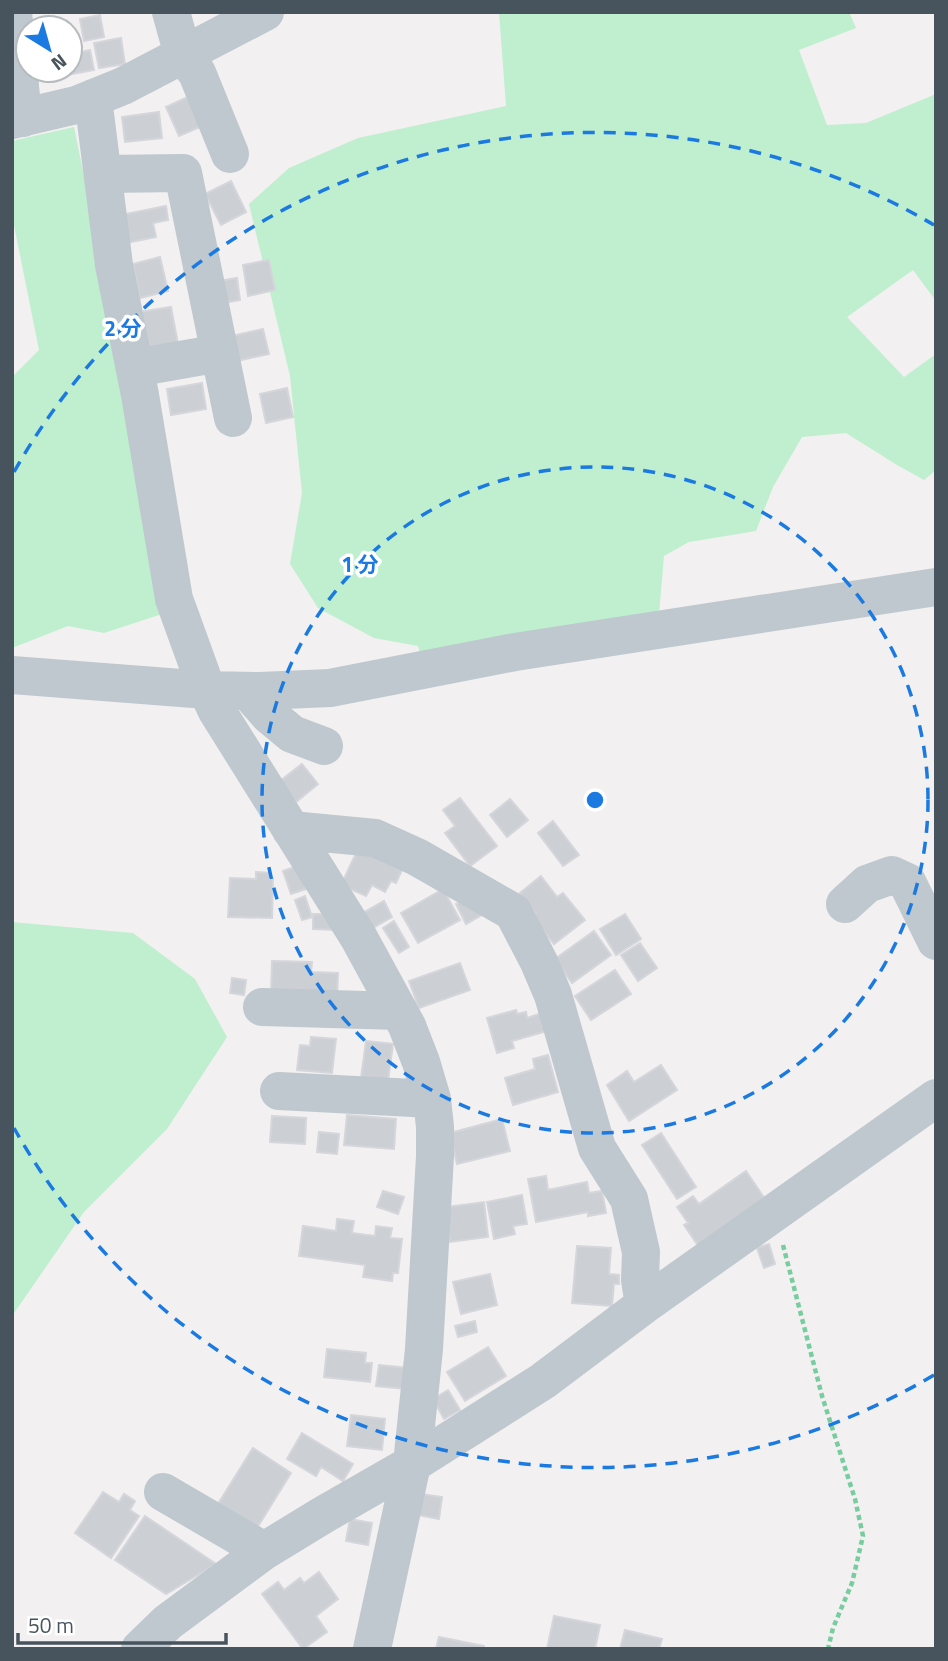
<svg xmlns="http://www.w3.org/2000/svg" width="948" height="1661" viewBox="0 0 948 1661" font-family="'Titillium Web','Noto Sans JP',sans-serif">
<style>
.green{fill:#bfefcf}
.building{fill:#cccfd4;stroke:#d4d6db;stroke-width:2}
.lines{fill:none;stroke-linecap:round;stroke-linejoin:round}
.path{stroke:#77cd9f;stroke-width:4.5;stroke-dasharray:5 3.5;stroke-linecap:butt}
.minor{stroke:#bec8ce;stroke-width:38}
.ring{fill:none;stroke:#1b7ae1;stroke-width:3.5;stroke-dasharray:12 9}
.centre{fill:#1b7ae1;stroke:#fff;stroke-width:3.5}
.ring-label{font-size:21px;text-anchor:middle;font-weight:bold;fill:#1b7ae1;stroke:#fff;stroke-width:7;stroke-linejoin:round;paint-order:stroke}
</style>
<rect width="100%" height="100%" fill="#f2f0f0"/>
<!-- green -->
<path class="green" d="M499 12H849L856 28 799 50 827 125 866 123 936 94V301L913 270 847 317 904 377 936 354V470L924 480 897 465 846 433 802 437 773 487 756 531 689 542 664 556 659 614 424 667 418 646 374 638 318 608 290 564 302 493 290 376 249 204 289 168 358 138 506 106Z
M74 127 128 392 162 614 104 633 68 626 12 648V377L39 350 12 215V141Z
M12 922 133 933 195 979 227 1037 167 1129 84 1212 12 1316Z"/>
<!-- building -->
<path class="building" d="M100 15 104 37 84 41 80 19Z
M121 38 125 64 99 68 94 43Z
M80 44 81 52 90 50 94 70 39 80 37 70H70V46Z
M194 94 207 124 179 136 166 107Z
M159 112 162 138 125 142 122 117Z
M231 181 246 212 221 225 205 194Z
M166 206 168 220 153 223 156 237 126 243 121 215Z
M160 257 168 291 140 298 133 264Z
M269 260 275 290 248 296 243 265Z
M237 278 240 300 223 303 219 281Z
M171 307 178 344 146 349 139 312Z
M263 329 269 354 237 361 232 336Z
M202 383 206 409 171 415 167 389Z
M287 388 293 417 266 423 260 394Z
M302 764 318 784 296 802 280 781Z
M460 798 497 846 470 866 445 833 455 826 443 810Z
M510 799 528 820 507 837 490 815Z
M553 821 579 855 563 866 538 833Z
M358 849 402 870 396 883 391 881 385 892 372 885 366 896 341 885Z
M298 866 306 889 291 894 283 871Z
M256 872 271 873 270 879H273L272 918 228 917 230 878 256 879Z
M541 876 557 897 563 893 585 920 554 944 532 917 536 914 520 893Z
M443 889 460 920 418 943 401 913Z
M305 896 312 917 302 920 295 900Z
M464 900 487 912 466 924 456 904Z
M384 901 392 917 369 930 361 914Z
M313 914H322L335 930 313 929Z
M625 914 641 939 616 955 600 929Z
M394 921 409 947 399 953 383 928Z
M594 931 611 955 572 983 555 959Z
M640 943 657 968 638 981 621 955Z
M272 961 312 962 311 972 338 973 337 996 271 995Z
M460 963 470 990 419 1008 409 981Z
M615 970 631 994 591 1020 575 996Z
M232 978 246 980 244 995 230 993Z
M516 1010 517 1014 526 1012 527 1018 542 1013 547 1031 512 1041 514 1048 497 1053 487 1018Z
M311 1037 336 1039 332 1073 297 1070 300 1045 310 1046Z
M366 1041 393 1044 388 1081 361 1078Z
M548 1055 558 1092 513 1105 505 1078 535 1069 533 1059Z
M661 1065 677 1090 629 1121 607 1085 627 1071 634 1082Z
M347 1115 396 1119 394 1149 344 1145Z
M272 1116 306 1118 305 1144 270 1142Z
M502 1119 510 1151 457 1164 450 1133Z
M319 1132 339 1134 337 1154 317 1152Z
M661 1133 696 1187 677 1199 642 1145Z
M746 1171 765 1199 699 1247 684 1225 688 1223 677 1207 693 1196 699 1204Z
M546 1176 548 1190 587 1182 589 1193 602 1191 606 1213 588 1216V1212L536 1222 528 1179Z
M383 1191 404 1197 398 1214 377 1207Z
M522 1195 527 1224 513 1226 515 1234 494 1239 487 1202Z
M484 1202 488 1237 450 1242 446 1207Z
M337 1219 354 1221 352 1233 375 1236 376 1226 392 1228 390 1238 402 1239 398 1273H393L392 1281 363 1277 365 1265 299 1256 303 1226 336 1231Z
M769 1244 775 1264 764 1268 757 1248Z
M577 1246 611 1248 609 1274 619 1275V1284H614L612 1306 572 1303Z
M490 1274 497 1305 461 1314 453 1282Z
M475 1321 477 1332 458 1337 455 1326Z
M488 1347 506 1376 465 1401 447 1372Z
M327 1349 366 1353 365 1363H372L370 1382 324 1377Z
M379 1365 408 1368 406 1389 376 1386Z
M448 1390 460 1410 444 1419 433 1399Z
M351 1415 385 1419 382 1450 347 1446Z
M302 1433 353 1464 343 1481 321 1467 316 1476 287 1459Z
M253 1448 291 1473 257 1528 218 1504Z
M103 1492 119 1502 124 1494 135 1501 130 1510 139 1516 111 1558 75 1533Z
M421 1494 442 1497 439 1519 418 1515Z
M145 1516 216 1564 166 1594 115 1560Z
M350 1519 372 1523 368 1545 346 1541Z
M319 1572 338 1599 316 1616 327 1632 303 1649 262 1594 278 1582 284 1590 300 1578 304 1583Z
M554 1616 600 1625 595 1649H547Z
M625 1630 662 1639 659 1649H620Z
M439 1637 484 1646 483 1649H436Z"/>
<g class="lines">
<!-- path -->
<path class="path" d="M783 1245 822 1396 855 1499 863 1536 852 1583 833 1628 828 1649"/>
<!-- minor -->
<path class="minor" d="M13 12 23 118
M171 12 183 55 197 73 230 154
M93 98 114 265 140 395 174 599 207 690 217 711 359 938 407 1026 421 1062 432 1099 435 1127V1156L424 1349 412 1464 372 1649
M12 120 76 105 123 86 265 12
M103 174 183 173 233 418
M135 368 220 353
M12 675 207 690 260 691 330 688 515 652 936 587
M248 691 269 715 292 734 324 746
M291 830 375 838 417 857 513 912 539 962 553 995 597 1148 629 1199 641 1252 640 1280 644 1305
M845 904 867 884 892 875 907 882 936 941
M262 1007 399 1011
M279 1091 432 1099
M163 1492 264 1551
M140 1649 168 1622 264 1551 323 1515 412 1464 543 1381 644 1305 936 1098"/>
</g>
<!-- distance rings -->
<g class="ring">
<circle cx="595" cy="800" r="333"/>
<path d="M934 1375A667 667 0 0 1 14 1128M14 472A667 667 0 0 1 934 225"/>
</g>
<circle cx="595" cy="800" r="10" class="centre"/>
<g class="ring-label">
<text x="123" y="336">2 分</text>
<text x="360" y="572">1 分</text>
</g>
<!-- border -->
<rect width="948" height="1661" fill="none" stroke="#48545d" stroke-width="28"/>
<!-- north arrow -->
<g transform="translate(49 49) rotate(143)"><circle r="33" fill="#ffffff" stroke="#b6bbbe" stroke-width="2"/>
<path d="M0-5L12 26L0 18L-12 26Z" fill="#1b7ae1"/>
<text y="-10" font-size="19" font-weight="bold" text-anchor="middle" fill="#48545d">N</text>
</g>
<!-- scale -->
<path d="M18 1633v10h208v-10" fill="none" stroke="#48545d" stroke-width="3.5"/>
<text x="28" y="1633" font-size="21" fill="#48545d" stroke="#ffffff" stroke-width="5" paint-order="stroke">50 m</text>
</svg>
